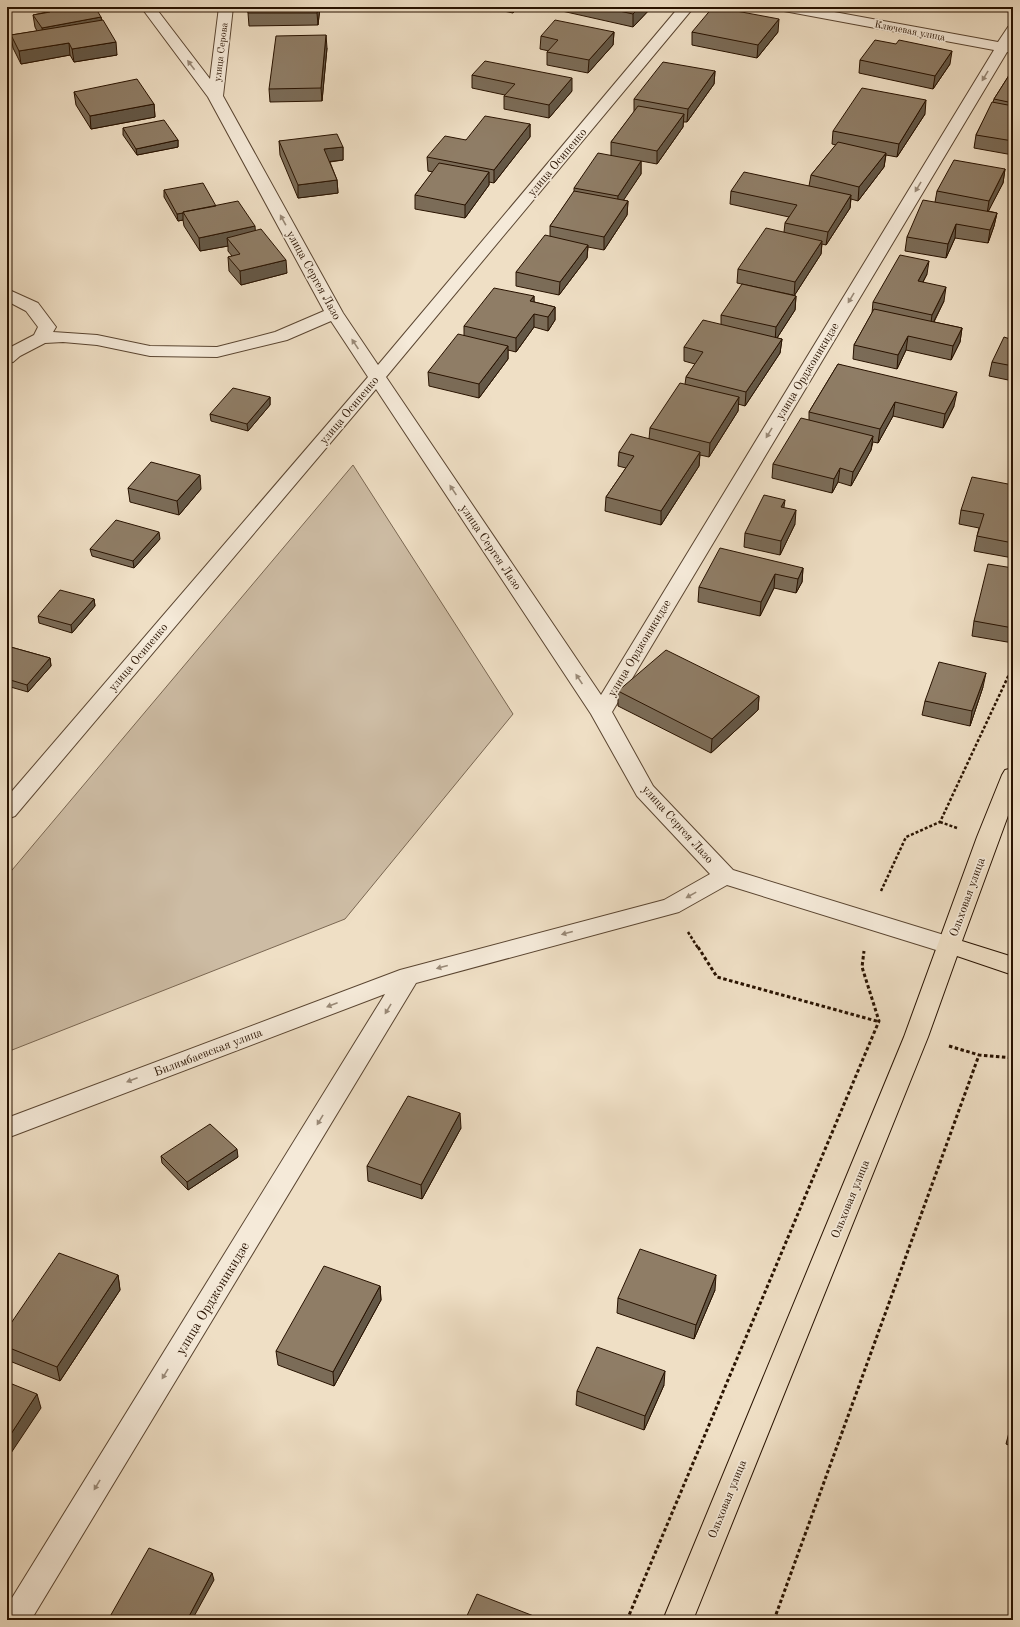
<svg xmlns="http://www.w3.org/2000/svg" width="1020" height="1627" viewBox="0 0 1020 1627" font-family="'Old Standard TT',serif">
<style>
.green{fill:#cdbca4;stroke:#7a6752}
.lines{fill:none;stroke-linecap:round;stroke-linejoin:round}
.minor-casing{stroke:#5a4531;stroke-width:2}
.major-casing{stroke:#281200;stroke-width:2}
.path-far1{stroke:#281200;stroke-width:2.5;stroke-dasharray:3 2;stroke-linecap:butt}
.path{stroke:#281200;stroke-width:3;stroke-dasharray:3.5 2.5;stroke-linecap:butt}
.minor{fill:#f5ead9;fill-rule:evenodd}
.major{fill:#efdfc5;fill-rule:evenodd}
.wall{fill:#7b6c58;stroke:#281200}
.shaded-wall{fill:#645847;stroke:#281200}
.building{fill:#8f7d66;stroke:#281200}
.oneway{fill:#998977}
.labels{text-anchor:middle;stroke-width:3.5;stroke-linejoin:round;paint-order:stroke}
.far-street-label{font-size:10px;fill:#281200;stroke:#f5ead9}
.street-label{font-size:12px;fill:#281200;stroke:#f5ead9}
.near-street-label{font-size:14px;fill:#281200;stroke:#f5ead9}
</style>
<rect width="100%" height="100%" fill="#efdfc5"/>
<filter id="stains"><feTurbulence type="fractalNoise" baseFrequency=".005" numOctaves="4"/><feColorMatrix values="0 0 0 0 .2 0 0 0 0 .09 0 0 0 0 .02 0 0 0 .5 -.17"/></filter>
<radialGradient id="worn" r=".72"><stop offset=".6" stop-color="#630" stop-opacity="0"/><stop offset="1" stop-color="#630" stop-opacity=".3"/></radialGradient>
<!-- green -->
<path class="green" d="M353 465 513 714 345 919 7 1052V876Z"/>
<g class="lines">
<!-- minor casing -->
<g class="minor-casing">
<path id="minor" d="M141 7H155L210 79 219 7H233L223 96 343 313 378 365 679 7H694L386 377 601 695 994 50 784 11 779 10 777 7H807L998 42 1008 27 1013 26V53L1007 52 612 712 653 786 733 870 957 939 961 945 957 951 949 954 727 885 679 912 416 983 31 1620H7V1606L385 994 7 1138V1118L400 970 664 900 710 874 637 796 591 714 376 389 15 816 7 819V797L368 377 331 321 287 340 217 357 150 356 97 345 63 342 45 343 20 356 13 362 7 363V349L34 335 38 327 26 311 7 301V289L38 303 56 327 53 332 97 335 150 346 217 347 275 332 324 311 208 97Z"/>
</g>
<!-- major casing -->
<g class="major-casing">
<path id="major" d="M1013 768V802L962 941 1013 957V975L957 956 928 1037 693 1620H663L904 1037 977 837 1002 775 1005 770Z"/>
</g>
<!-- path-far1 -->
<path class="path-far1" d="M940 822 957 828
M881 891 906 837 940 822 1013 666
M688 932 698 948"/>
<!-- path -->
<path class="path" d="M698 947 717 977 880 1022
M949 1046 979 1055
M627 1620 879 1021 862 967 864 951
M774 1620 979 1055 1013 1058"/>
<!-- minor -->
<use href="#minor" class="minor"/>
<!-- major -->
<use href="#major" class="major"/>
</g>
<!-- wall -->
<path class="wall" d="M47 7 101 17 102 20 117 55 74 62 70 55 21 64 13 48 11 35 37 31 35 27 33 15 47 12Z
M248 7H320L318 25 249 26 248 13Z
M485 7H519L513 13Z
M553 7H651V8L633 27 553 9Z
M614 32 613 45 588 73 547 65V52L549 51 540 49 541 36Z
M692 32H778L757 58 692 45Z
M327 48 322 101 270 102 269 89Z
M860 60 950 64 933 89 859 73Z
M1013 69V155L974 148 976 135 993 102 994 99Z
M715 71 714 84 687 122H683V127L657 164 641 161V174L623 200 628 201 627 215 604 250 588 247 587 258 559 295 516 286V272L550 237V226L574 192V188L611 155V142L634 112V99Z
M472 75 572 91 549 118 504 109V96L505 95 472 88Z
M74 92 154 104 155 117 91 129 76 105Z
M925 114 897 157 886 155 884 167 858 201 851 199 850 208 826 245 822 244 821 254 794 296H796L795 310 777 338 782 339 780 353 745 406 738 404V411L709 457 700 455 699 466 661 525 605 511 606 497 626 468 618 466 619 452 649 439 650 428 685 384 686 377 695 364 684 361V347L721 325V315L793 295 737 283 738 269 784 232 785 223 789 217 730 204 731 191 809 186 811 175 836 145 832 144 833 131Z
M530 124V137L494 183 489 182V185L465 218 415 209V195L433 172 428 171 427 157 466 140Z
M123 128 178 140V147L137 155 123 135Z
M279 141 343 147V160L330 162 337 180 338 193 298 198 280 155Z
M1005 169 1003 183 988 211 997 213 994 226 988 243 955 238 946 258 905 251 907 237 935 202 937 191Z
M164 190 216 206 255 230 287 273 241 285 229 271 228 257 232 256 228 251V246L200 251 184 226 183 220 178 221 164 197Z
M927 274 923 282 944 301 934 322 962 328 960 342 951 360 906 350 897 369 853 359 854 345 872 313 873 302Z
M534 296V302L555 307V320L548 331 534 327 516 352 508 350V359L479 398 429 386 428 372 464 335V326Z
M1013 340V381L989 376 992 362Z
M838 364 954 406 943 428 893 416 878 443 873 442 871 450 851 486 838 482 832 493 772 478 773 464 809 420V412Z
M270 397V405L248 431 211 421 210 414Z
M1013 485V558L974 551 977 536 979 528 959 524 961 510Z
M128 488 201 489 179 515 130 502Z
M795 524 780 555 744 547 745 533Z
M160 539 134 568 92 556 90 549Z
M803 568 802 582 796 593 774 588 760 616 698 602 699 587Z
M1013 568V643L972 636 974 621Z
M94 599 95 606 72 633 39 623 38 616Z
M7 646 50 658 51 666 28 692 7 686Z
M983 687 970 726 922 715 925 701Z
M618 691 759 696 758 710 711 753 618 706Z
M461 1128 422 1199 368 1181 367 1166Z
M161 1156 238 1157 188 1190 162 1163Z
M118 1275 120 1290 60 1381 7 1360V1329Z
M380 1286 381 1300 334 1386 278 1365 276 1351Z
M715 1290 694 1339 617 1313 618 1298Z
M664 1385 644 1430 576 1405 577 1391Z
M1013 1417V1447L1006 1444Z"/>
<!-- shaded-wall -->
<path class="shaded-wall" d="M318 7H320L318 25 317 13Z
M513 7H519L513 13Z
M640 7H651V8L633 27V14Z
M101 17 103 29 44 41 42 28Z
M779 19 778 32 757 58 758 45Z
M614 32 613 45 588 73 589 60Z
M326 35 327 48 322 101 321 88Z
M116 42 117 55 74 62 72 49Z
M69 43 70 55 21 64 19 51Z
M952 51 950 64 933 89 935 76Z
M715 71 714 84 687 122 688 109Z
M572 78V91L549 118V105Z
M926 100 925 114 897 157 899 144Z
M154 104 155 117 91 129 90 116Z
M684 114 683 127 657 164V151Z
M530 124V137L494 183V170Z
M178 140V147L137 155 136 149Z
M343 147V160L325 162 324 149Z
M886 153 884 167 858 201 859 187Z
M641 161V174L617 210 618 196Z
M1005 169 1003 183 987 214 989 201Z
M489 172V185L465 218V205Z
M337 180 338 193 298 198V185Z
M851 195 850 208 826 245 828 232Z
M628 201 627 215 604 250V237Z
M183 213V220L178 221 177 214Z
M997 213 994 226 988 243 990 230Z
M956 224 955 238 946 258 948 244Z
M255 226 256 240 227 238 228 246 200 251 199 238Z
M822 241 821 254 794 296 795 282Z
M588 245 587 258 559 295 560 282Z
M286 260 287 273 241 285 240 271Z
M929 261 927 274 916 295 918 281Z
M946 287 944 301 930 329 932 315Z
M534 296V310L530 301Z
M796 296 795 310 775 341 776 327Z
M555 307V320L548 331V317Z
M534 314V327L516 352V338Z
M962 328 960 342 951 360 953 346Z
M908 336 906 350 897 369 898 355Z
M782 339 780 353 745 406 746 392Z
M508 346V359L479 398V384Z
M957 392 954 406 943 428 945 414Z
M270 397V405L248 431 247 424Z
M739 397 738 411 709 457 710 443Z
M895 402 893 416 878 443 880 429Z
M873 436 871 450 851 486 853 472Z
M700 452 699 466 661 525V511Z
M840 468 838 482 832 493 834 479Z
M200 475 201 489 179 515 177 501Z
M785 500 783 514 781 507Z
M796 510 795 524 780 555 781 541Z
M159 532 160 539 134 568 133 561Z
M803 568 802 582 796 593 798 579Z
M775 574 774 588 760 616 761 602Z
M94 599 95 606 72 633 71 625Z
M50 658 51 666 28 692 27 685Z
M986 673 983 687 970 726 972 711Z
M759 696 758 710 711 753 712 739Z
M460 1113 461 1128 422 1199 421 1185Z
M237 1149 238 1157 188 1190 187 1182Z
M118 1275 120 1290 60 1381 57 1367Z
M716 1275 715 1290 694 1339 696 1325Z
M380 1286 381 1300 334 1386 333 1372Z
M665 1371 664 1385 644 1430 645 1416Z
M37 1394 41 1408 7 1459V1440Z
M212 1573 214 1580 192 1620H187Z"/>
<!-- building -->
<path class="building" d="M47 7H95L101 17 42 28 33 15 50 12Z
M248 7H318L317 13H248Z
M601 7H640L633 14Z
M713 7H715L779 19 758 45 692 32Z
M103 20 116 42 72 49 69 43 19 51 11 35Z
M555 20 614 32 589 60 547 52 558 40 541 36Z
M326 35 321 88 269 89 276 36Z
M875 40 896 44 899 40 952 51 935 76 860 60Z
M485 61 572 78 549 105 504 96 515 84 472 75Z
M663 62 715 71 688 109 634 99Z
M1013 69V103L994 99Z
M137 79 154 104 90 116 74 92Z
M862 88 926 100 899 144 833 131Z
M992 102 1013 106V141L976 135Z
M638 106 684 114 657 151 611 142Z
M485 116 530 124 494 170 427 157 445 136 466 140Z
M164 120 178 140 136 149 123 128Z
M337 134 343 147 324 149 337 180 298 185 279 141Z
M838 142 886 153 859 187 811 175Z
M598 153 641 161 618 196 574 188Z
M954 160 1005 169 989 201 937 191Z
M439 163 489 172 465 205 415 195Z
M744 172 851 195 828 232 785 223 797 205 731 191Z
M203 183 216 206 183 212V213L177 214 164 190Z
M574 191 628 201 604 237 550 226Z
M923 200 997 213 990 230 956 224 948 244 907 237Z
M238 201 255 226 199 238 183 212Z
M766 228 822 241 795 282 738 269Z
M261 229 286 260 240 271 228 257 240 254 227 238Z
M545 235 588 245 560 282 516 272Z
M900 255 929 261 918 281 946 287 932 315 873 302Z
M742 284 796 296 776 327 721 315Z
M494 288 534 296 530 301 555 307 548 317 534 314 516 338 464 326Z
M874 309 962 328 953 346 908 336 898 355 854 345Z
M703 320 782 339 746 392 686 377 703 352 684 347Z
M458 334 508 346 479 384 428 372Z
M1004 337 1013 340V366L992 362Z
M838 364 957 392 945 414 895 402 880 429 809 412Z
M680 383 739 397 710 443 650 428Z
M233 388 270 397 247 424 210 414Z
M801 418 873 436 853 472 840 468 834 479 773 464Z
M631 434 700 452 661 511 606 497 634 456 619 452Z
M151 462 200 475 177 501 128 488Z
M972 477 1013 485V543L977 536 984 514 961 510Z
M764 495 785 500 781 507 796 510 781 541 745 533Z
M116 520 159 532 133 561 90 549Z
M720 548 803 568 798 579 775 574 761 602 699 587Z
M988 564 1013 568V628L974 621Z
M60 590 94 599 71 625 38 616Z
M7 646 50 658 27 685 7 679Z
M666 650 759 696 712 739 618 691Z
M939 662 986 673 972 711 925 701Z
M408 1096 460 1113 421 1185 367 1166Z
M210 1124 237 1149 187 1182 161 1156Z
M640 1249 716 1275 696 1325 618 1298Z
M59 1253 118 1275 57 1367 7 1347V1329Z
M324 1266 380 1286 333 1372 276 1351Z
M597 1347 665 1371 645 1416 577 1391Z
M7 1382 37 1394 7 1440Z
M149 1548 212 1573 187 1620H108Z
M477 1594 544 1620H465Z"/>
<!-- one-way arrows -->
<defs><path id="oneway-solid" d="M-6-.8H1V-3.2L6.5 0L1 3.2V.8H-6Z"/></defs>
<g class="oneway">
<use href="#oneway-solid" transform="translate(191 65) rotate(-127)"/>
<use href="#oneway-solid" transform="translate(985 76) rotate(121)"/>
<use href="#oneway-solid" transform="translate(918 187) rotate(121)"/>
<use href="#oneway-solid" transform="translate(283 220) rotate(-119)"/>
<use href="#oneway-solid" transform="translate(851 298) rotate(121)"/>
<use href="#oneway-solid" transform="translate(355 344) rotate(-124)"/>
<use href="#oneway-solid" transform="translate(769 433) rotate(121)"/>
<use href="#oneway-solid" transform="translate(453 490) rotate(-124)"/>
<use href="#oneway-solid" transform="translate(579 679) rotate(-124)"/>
<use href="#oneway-solid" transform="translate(691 895) rotate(151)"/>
<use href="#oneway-solid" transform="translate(567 933) rotate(165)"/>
<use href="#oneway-solid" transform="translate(442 967) rotate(165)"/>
<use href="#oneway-solid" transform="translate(332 1005) rotate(159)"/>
<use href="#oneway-solid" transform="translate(388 1009) rotate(121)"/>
<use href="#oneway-solid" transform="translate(132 1080) rotate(159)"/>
<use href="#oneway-solid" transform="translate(320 1120) rotate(121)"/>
<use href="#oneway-solid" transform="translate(165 1374) rotate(121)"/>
<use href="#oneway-solid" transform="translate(97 1485) rotate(121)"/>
</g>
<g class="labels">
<!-- far-street labels -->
<g class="far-street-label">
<text transform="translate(910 30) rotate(11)" y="4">Ключевая улица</text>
<text transform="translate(220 52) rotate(-83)" y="4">улица Серова</text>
</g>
<!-- street labels -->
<g class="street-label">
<text transform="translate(557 162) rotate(-50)" y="4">улица Осипенко</text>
<text transform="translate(314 275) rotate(61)" y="4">улица Сергея Лазо</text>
<text transform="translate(807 371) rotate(-59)" y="4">улица Орджоникидзе</text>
<text transform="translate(349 410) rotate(-50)" y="4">улица Осипенко</text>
<text transform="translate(491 547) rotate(56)" y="4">улица Сергея Лазо</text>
<text transform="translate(639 648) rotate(-59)" y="4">улица Орджоникидзе</text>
<text transform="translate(138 657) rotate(-50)" y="4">улица Осипенко</text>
<text transform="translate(678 824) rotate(48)" y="4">улица Сергея Лазо</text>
<text transform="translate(967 897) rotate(-70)" y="4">Ольховая улица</text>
<text transform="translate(208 1052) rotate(-21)" y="4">Билимбаевская улица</text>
<text transform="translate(850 1199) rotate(-68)" y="4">Ольховая улица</text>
<text transform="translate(727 1499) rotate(-68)" y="4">Ольховая улица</text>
</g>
<!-- near-street labels -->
<g class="near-street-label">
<text transform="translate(212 1298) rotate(-59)" y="5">улица Орджоникидзе</text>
</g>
</g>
<!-- margin -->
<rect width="1020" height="1627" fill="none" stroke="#efdfc5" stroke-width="24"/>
<rect x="8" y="8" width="1004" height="1611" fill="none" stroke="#281200" stroke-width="2"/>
<rect x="12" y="12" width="996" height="1603" fill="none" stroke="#281200"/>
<rect width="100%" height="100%" filter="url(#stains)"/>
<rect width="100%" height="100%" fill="url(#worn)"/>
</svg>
